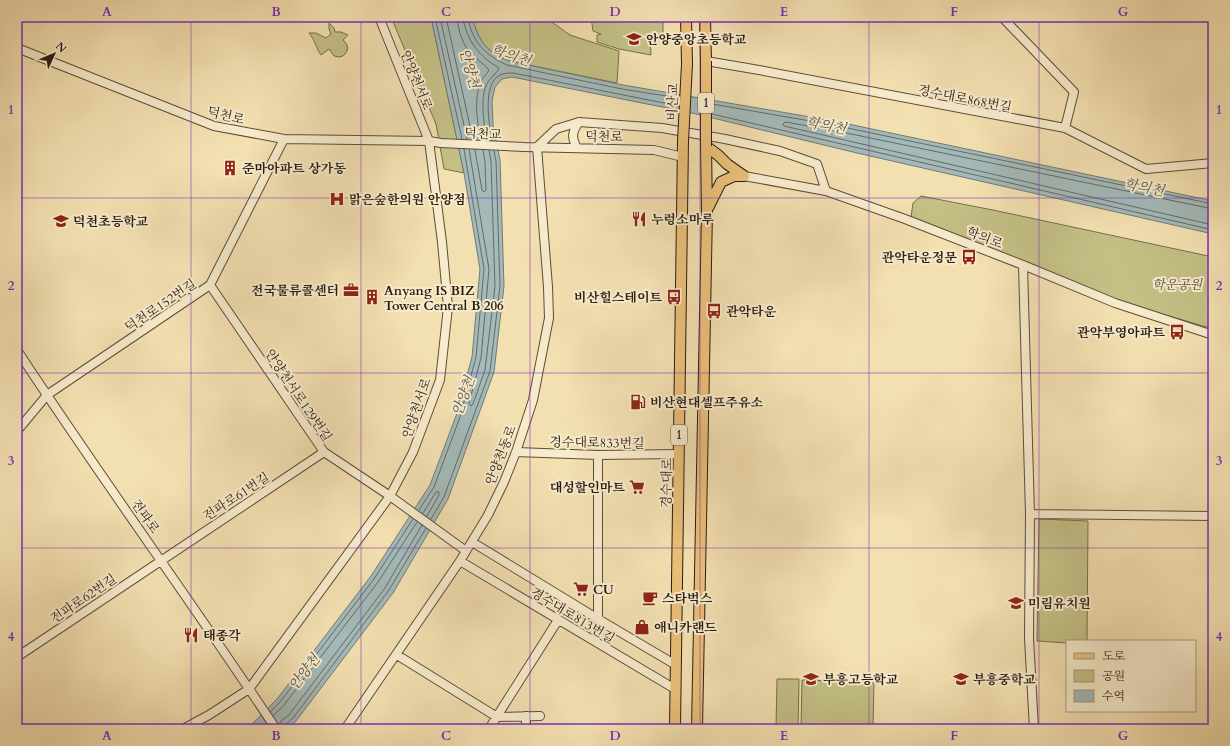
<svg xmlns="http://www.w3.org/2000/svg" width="1230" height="746" viewBox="0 0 1230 746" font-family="Cardo,'Noto Serif KR',serif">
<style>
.green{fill:#c3c086;stroke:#766e4c}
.water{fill:#a3bab9;stroke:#727a76}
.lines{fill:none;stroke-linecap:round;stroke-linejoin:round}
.shore{stroke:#666a66;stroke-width:1}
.minor-casing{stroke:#5c4c3a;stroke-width:10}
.major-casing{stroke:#291b12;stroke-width:12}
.minor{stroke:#f7ebcc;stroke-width:8}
.major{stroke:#eac078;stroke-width:10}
.major-bridge-casing{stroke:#291b12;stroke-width:12;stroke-linecap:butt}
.major-bridge{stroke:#eac078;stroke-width:10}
.grid{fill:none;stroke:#7b2cbf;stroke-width:1;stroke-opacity:0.55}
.labels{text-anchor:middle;stroke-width:4;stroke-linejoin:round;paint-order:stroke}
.shield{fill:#f7ebcc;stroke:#67594a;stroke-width:1}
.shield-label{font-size:12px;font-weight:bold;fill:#291b12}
.poi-label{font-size:13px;font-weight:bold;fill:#291b12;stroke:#f7ebcc;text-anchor:start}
.street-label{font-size:13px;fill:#291b12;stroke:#f7ebcc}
.park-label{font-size:13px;font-style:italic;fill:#574d35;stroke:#f7ebcc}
.water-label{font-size:14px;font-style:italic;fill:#54534c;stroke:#f7ebcc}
.neatline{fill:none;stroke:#7b2cbf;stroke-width:1.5}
.grid-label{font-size:13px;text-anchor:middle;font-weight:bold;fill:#7b2cbf}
</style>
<rect width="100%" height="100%" fill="#f3e0b1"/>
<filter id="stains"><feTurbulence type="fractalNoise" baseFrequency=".005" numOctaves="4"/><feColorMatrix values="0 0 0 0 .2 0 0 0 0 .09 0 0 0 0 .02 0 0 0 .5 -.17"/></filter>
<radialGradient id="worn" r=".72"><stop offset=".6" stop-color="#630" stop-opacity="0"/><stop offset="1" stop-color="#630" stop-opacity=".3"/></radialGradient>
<!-- green -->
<path class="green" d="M391 17H431L464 173 444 169 436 124Z
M472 17H545L570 35 619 51 617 83 509 61C486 52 478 40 472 17Z
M591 17H663V34H650L651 55 619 49 597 42V35L601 34 593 31Z
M329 23 334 28 335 32H341L348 35 343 40C349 45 349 51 343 56L339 57 334 56 329 49 321 55C316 48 315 40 309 33H316L326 38 331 34 329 29Z
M921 196 993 210 1213 257V329L1115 300 911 217 913 203Z
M1039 519 1088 521 1087 641H1067V643L1037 641Z
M777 679H799L798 729H776Z
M802 680 874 682 873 729H801Z"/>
<!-- water -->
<path class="water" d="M431 17H472C478 40 486 52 509 61L623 85 834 121 1213 201V234L857 153 692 113 512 77 502 79 495 87 492 101 493 124 500 160 504 286 494 372 448 499 393 593 296 721 286 729H247L277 699 371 576 430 485 456 416 472 357 480 269 464 173Z"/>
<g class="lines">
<!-- shore -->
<path class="shore" d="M435 17 462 139
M440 17 467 139
M446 17 473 140
M457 17C458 30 463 46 472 55 478 60 484 64 489 70 487 74 482 78 480 83 474 101 477 122 481 140
M463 17C465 36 476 52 491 63 494 65 497 66 499 68 497 73 491 77 488 82 479 96 484 125 487 140
M468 17C471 41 486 56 507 65L622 89 679 98
M712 104 833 125 1213 204
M712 114 1213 230
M492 140C489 125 482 83 500 75 504 73 509 73 513 73L679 106
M469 149 489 269 481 358 469 403 471 406 473 404 485 370 495 286 491 161 489 150
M475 150 482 190 484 192 486 190 485 162 483 150
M1213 209 832 130 785 122 783 124 784 126 1213 225
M419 510 434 487 460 417 476 357 484 269 464 149
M423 513 436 492H439V495L427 516
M431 519 444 497 490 371 500 286 496 161 494 151
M270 712 280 702 374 579 413 519
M273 716 284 705 378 582 417 522
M279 725 281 721 289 715 385 588 422 525
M284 729 285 725 293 718 389 590 426 528"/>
<!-- minor casing -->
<g class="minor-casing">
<path id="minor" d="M1002 17 1074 92 1065 128
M17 48 214 126 284 139 429 141 441 143 524 147 654 150 683 157
M706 61 759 70 1065 128 1146 169 1213 163
M577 148C571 137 572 132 579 122
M744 176 826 191 905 219 1023 265 1115 303 1213 335
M1023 265 1030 514 1029 638 1034 729
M210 285 324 452 390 496 466 551
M17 350C101 478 191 601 276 729
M17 431 47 395 210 285 284 139
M516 452 598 455 679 454
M598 455V619
M1030 514 1213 516
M472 542 598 619 676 665
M460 561 675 689
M397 655 497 717 540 716
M17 657 324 452
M183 729 209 715 249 689 390 496 413 452 440 380 448 307 442 242 429 141 379 17
M345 729 460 561 488 515 504 482 516 452 533 400 549 318 548 287 537 147 556 129 579 122 662 128 725 139 780 151 817 164 826 191
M489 729 558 620
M526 729V716"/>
</g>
<!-- major casing -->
<g class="major-casing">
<path id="major" d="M686 17 687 64
M705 17 706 61
M706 146 718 155 727 164 744 176
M708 208 721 182 734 176H744
M675 729 683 141
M697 729 707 212 706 146"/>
</g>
<!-- minor -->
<use href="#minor" class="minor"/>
<!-- major -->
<use href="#major" class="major"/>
<!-- major-bridge casing -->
<g class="major-bridge-casing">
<path id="major-bridge" d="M683 141 687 64
M706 146V61"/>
</g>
<!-- major-bridge -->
<use href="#major-bridge" class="major-bridge"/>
</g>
<!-- grid -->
<path class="grid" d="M191 17V729M361 17V729M530 17V729M700 17V729M869 17V729M1039 17V729M17 198H1213M17 373H1213M17 548H1213"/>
<!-- icons -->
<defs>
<g id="school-bare" transform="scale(1.2)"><path d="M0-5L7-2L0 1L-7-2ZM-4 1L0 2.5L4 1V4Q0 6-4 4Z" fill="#8f2418" stroke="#f7ebcc" stroke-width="2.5" paint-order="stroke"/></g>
<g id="building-bare" transform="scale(1.2)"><path d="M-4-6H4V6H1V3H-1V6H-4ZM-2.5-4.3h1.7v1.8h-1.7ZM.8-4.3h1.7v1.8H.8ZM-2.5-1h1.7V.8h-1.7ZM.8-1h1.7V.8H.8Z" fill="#8f2418" stroke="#f7ebcc" stroke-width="2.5" paint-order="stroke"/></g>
<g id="hospital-bare" transform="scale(1.2)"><path d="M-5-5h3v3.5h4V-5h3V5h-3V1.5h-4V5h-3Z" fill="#8f2418" stroke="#f7ebcc" stroke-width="2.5" paint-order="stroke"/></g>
<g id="restaurant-bare" transform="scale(1.2)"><path d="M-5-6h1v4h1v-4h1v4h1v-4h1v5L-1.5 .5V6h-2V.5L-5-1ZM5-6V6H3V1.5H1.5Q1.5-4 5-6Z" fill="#8f2418" stroke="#f7ebcc" stroke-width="2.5" paint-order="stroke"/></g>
<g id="bus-bare" transform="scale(1.2)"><path d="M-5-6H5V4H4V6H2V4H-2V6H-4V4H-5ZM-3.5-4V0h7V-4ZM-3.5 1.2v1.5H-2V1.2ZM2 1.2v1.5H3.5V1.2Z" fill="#8f2418" stroke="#f7ebcc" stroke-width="2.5" paint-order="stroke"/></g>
<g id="office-bare" transform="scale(1.2)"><path d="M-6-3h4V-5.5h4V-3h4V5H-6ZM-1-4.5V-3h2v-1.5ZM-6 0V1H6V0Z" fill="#8f2418" stroke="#f7ebcc" stroke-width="2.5" paint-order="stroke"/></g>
<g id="fuel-bare" transform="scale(1.2)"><path d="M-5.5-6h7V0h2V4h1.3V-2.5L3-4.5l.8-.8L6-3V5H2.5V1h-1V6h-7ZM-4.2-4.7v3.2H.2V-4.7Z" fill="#8f2418" stroke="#f7ebcc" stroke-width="2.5" paint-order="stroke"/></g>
<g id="supermarket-bare" transform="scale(1.2)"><path d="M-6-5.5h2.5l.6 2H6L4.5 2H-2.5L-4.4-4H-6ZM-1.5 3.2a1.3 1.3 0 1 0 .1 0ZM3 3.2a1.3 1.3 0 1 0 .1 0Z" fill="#8f2418" stroke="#f7ebcc" stroke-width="2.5" paint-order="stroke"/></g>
<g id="cafe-bare" transform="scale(1.2)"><path d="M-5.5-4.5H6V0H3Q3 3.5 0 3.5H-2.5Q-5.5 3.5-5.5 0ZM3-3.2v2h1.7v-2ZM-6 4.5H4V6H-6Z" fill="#8f2418" stroke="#f7ebcc" stroke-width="2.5" paint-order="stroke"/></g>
<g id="shop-bare" transform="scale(1.2)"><path d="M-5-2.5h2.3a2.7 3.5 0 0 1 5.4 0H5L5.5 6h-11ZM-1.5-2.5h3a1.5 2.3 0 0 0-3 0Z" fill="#8f2418" stroke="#f7ebcc" stroke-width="2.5" paint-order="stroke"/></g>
</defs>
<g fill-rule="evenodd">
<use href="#school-bare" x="634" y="39"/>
<use href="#building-bare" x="230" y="168"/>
<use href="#hospital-bare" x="337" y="199"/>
<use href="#restaurant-bare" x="639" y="219"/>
<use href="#school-bare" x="61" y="221"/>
<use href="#bus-bare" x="969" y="257"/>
<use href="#office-bare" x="351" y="290"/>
<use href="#building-bare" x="372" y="297"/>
<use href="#bus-bare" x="674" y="297"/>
<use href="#bus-bare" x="714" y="311"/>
<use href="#bus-bare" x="1177" y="332"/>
<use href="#fuel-bare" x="638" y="402"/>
<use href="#supermarket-bare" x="637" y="487"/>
<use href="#supermarket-bare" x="581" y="589"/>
<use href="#cafe-bare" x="650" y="598"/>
<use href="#school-bare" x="1016" y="603"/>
<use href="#shop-bare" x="642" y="627"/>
<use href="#restaurant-bare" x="191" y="635"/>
<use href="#school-bare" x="811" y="679"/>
<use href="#school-bare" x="961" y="679"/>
</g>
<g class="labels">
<!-- shield labels -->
<g class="shield">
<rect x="698" y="93" width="16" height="20" rx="3"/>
<rect x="671" y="425" width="16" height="20" rx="3"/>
</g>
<g class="shield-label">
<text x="706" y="107">1</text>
<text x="679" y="439">1</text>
</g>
<!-- poi labels -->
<g class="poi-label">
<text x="646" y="44">안양중앙초등학교</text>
<text x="242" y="173">준마아파트 상가동</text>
<text x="349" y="204">맑은숲한의원 안양점</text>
<text x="651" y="224">누렁소마루</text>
<text x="73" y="226">덕천초등학교</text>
<text x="957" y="262" text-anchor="end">관악타운정문</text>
<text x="339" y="295" text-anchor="end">전국물류콜센터</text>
<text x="384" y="295">Anyang IS BIZ<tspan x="384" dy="15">Tower Central B 206</tspan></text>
<text x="662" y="302" text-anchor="end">비산힐스테이트</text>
<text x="726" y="316">관악타운</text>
<text x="1165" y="337" text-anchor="end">관악부영아파트</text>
<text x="650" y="407">비산현대셀프주유소</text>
<text x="625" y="492" text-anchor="end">대성할인마트</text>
<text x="593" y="594">CU</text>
<text x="662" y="603">스타벅스</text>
<text x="1028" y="608">미림유치원</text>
<text x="654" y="632">애니카랜드</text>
<text x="203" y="640">태종각</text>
<text x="823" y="684">부흥고등학교</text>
<text x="973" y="684">부흥중학교</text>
</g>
<!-- street labels -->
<g class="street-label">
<text transform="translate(417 80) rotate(68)" y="5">안양천서로</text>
<text transform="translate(965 98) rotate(11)" y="5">경수대로868번길</text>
<text transform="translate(672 102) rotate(-87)" y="5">비산교</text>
<text transform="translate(226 115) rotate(14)" y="5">덕천로</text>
<text transform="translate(483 133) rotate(3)" y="5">덕천교</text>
<text transform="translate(604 136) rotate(1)" y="5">덕천로</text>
<text transform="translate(985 237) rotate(21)" y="5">학의로</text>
<text transform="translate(160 305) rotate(-34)" y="5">덕천로152번길</text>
<text transform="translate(299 395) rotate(56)" y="5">안양천서로129번길</text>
<text transform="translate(416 408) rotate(-71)" y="5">안양천서로</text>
<text transform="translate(597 442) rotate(1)" y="5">경수대로833번길</text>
<text transform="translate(500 455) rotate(-69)" y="5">안양천동로</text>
<text transform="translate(666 483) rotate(-89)" y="5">경수대로</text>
<text transform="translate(236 496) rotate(-33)" y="5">전파로61번길</text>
<text transform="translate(146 516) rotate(55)" y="5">전파로</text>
<text transform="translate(83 598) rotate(-34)" y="5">전파로62번길</text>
<text transform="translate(573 615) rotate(31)" y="5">경수대로813번길</text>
</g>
<!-- park labels -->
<g class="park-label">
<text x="1177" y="289">학운공원</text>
</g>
<!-- water labels -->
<g class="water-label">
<text transform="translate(511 55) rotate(18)" y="5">학의천</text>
<text transform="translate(470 68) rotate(74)" y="5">안양천</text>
<text transform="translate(826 125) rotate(11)" y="5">학의천</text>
<text transform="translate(1144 187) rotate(11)" y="5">학의천</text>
<text transform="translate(463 396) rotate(-70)" y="5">안양천</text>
<text transform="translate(304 672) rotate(-52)" y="5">안양천</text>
</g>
</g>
<!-- margin -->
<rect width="1230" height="746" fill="none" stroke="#f3e0b1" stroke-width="44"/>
<!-- legend -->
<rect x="1066" y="640" width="130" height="72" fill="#f7ebcc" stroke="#a59882"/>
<rect x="1074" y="653" width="20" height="6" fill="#eac078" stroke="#a59882"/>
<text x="1102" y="660" font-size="12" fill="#291b12">도로</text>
<rect x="1074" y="670" width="20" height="12" fill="#c3c086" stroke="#a59882"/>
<text x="1102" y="680" font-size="12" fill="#291b12">공원</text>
<rect x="1074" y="690" width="20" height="12" fill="#a3bab9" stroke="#a59882"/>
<text x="1102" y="700" font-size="12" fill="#291b12">수역</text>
<!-- north arrow -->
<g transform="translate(54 54) rotate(46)" stroke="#f7ebcc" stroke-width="3" paint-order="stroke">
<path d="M0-3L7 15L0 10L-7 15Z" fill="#291b12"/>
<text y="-6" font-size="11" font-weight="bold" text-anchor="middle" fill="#291b12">N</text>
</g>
<rect x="22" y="22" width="1186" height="702" class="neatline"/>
<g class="grid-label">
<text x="107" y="16">A</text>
<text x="276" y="16">B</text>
<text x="446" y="16">C</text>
<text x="615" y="16">D</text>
<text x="784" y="16">E</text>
<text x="954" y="16">F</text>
<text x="1123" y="16">G</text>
<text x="11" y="114">1</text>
<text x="1219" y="114">1</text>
<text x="11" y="290">2</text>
<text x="1219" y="290">2</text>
<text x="11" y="465">3</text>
<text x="1219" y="465">3</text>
<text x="11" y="641">4</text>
<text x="1219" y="641">4</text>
<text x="107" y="740">A</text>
<text x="276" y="740">B</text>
<text x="446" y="740">C</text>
<text x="615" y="740">D</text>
<text x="784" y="740">E</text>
<text x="954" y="740">F</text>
<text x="1123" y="740">G</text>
</g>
<rect width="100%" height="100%" filter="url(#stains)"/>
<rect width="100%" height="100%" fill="url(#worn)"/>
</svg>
